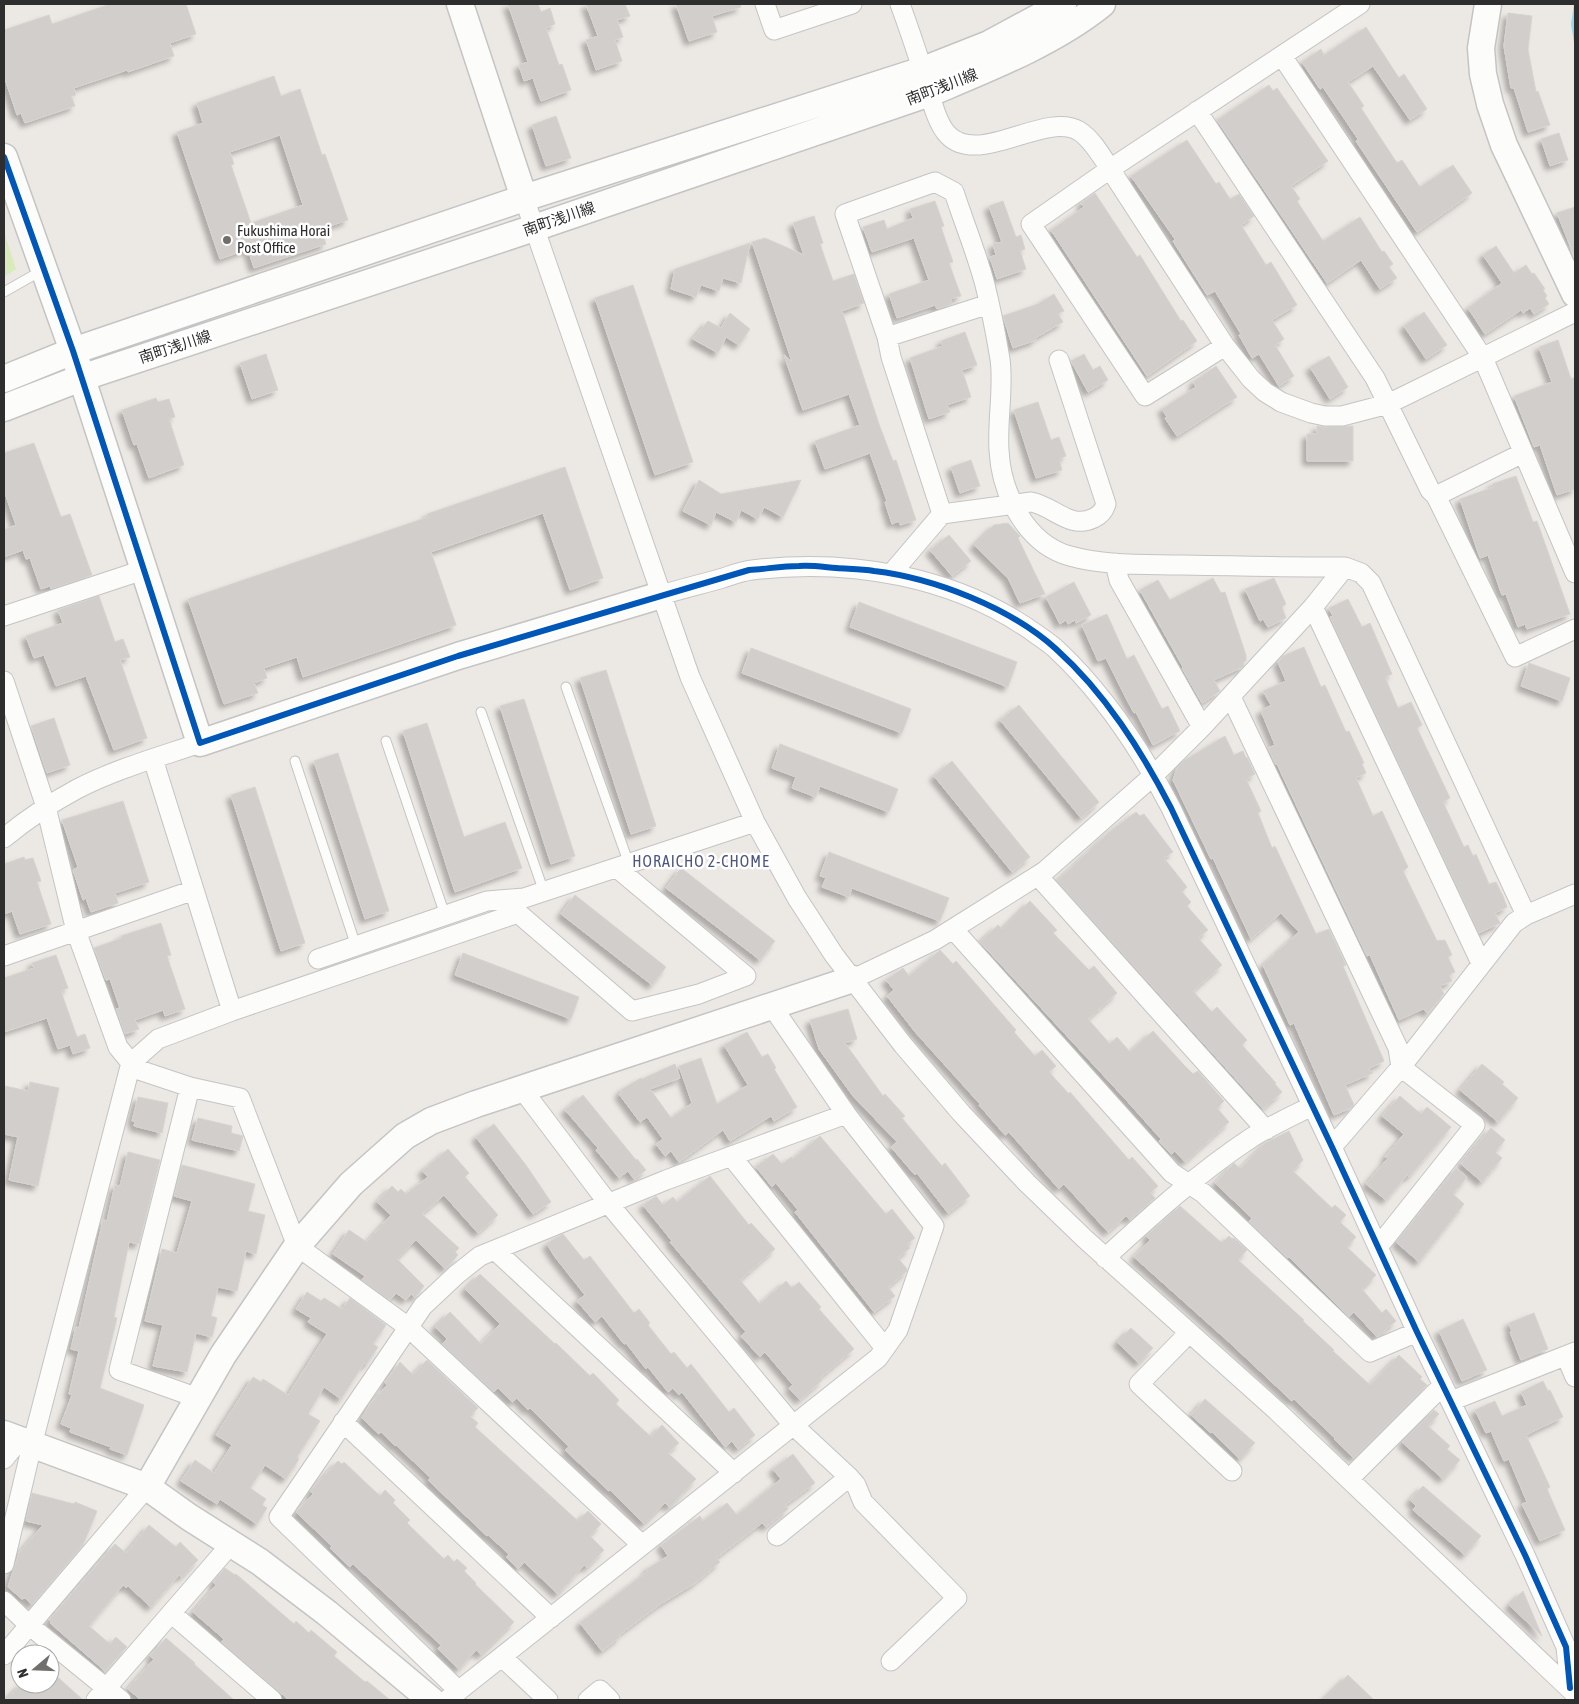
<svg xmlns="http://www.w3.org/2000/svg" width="1579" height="1704" viewBox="0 0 1579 1704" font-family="'Asap Condensed','Noto Sans JP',sans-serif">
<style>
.pitch{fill:#d9eabb}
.water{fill:#99d6ec}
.building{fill:#d1cecb;stroke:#d7d4d0;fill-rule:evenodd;filter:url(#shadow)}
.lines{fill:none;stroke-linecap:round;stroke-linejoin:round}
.lane-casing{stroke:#c5c4c5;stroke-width:11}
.street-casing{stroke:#c5c4c5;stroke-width:21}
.secondary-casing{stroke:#c5c4c5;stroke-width:29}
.lane{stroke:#fcfcfb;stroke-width:9}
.street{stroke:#fcfcfb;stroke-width:19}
.secondary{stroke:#fcfcfb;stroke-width:26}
.cycleway-casing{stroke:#fff;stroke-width:9}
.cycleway{stroke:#0057b8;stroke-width:6}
.poi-dot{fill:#706f6e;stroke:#fff;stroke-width:2}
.labels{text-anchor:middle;stroke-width:5;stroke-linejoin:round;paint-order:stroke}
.street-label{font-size:15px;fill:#2e2e2e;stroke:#fff}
.poi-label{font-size:15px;fill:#2e2e2e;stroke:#fff;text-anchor:start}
.neighbourhood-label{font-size:16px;letter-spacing:1px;fill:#4d5680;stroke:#fff}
</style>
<defs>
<filter id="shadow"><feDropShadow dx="-4.5" dy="4.5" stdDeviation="2.5" flood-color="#0004"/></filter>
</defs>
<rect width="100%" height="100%" fill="#ece8e4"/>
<!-- pitch -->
<path class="pitch" d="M4 232 16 269 4 277Z"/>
<!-- water -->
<path class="water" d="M1574 4H1575V49L1571 24Z"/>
<!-- building -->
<path class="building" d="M110 4H186L196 34 170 43 174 56 128 72 127 70 74 88 76 95 71 96 75 106 25 123 21 113 17 115 4 76V30L49 15 52 24Z
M508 4H538L541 12 550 8 555 24 546 28 559 65 562 64 571 90 541 101 533 78 524 81 519 65 528 62Z
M586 4H625L630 16 617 20 623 37 615 40 622 61 596 70 586 40 598 36Z
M676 4H740L741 7 712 16 717 32 689 41Z
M1508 13 1532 16 1528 49 1536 92 1538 91 1550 125 1528 132 1514 88H1511L1504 46Z
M1366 27 1399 78 1404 74 1427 109 1410 120 1373 66 1348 82 1364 106 1361 108 1397 163 1402 160 1420 187 1453 165 1472 193 1417 232 1356 141 1358 139 1323 87 1320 89 1302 62 1321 49 1324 55Z
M274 76 281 96 300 89 322 155 325 154 348 220 321 229 326 244 254 268 248 249 220 259 177 132 203 123 197 103ZM280 135 303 205 251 223 231 165 234 164 230 152Z
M1269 85 1273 91 1277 88 1328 161 1291 186 1300 199 1297 201 1323 241 1360 217 1382 252 1384 251 1393 264 1389 267 1397 278 1380 289 1361 260 1327 283 1217 120Z
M556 116 571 158 546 166 532 125Z
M1559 133 1568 160 1550 166 1541 139Z
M1187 140 1216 184 1219 182 1230 199 1239 194 1254 216 1241 225 1266 265 1271 262 1297 305 1272 320 1284 339 1275 345 1294 376 1279 386 1259 354 1252 358 1239 335 1241 334 1215 291 1207 295 1173 241 1175 239 1131 176Z
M1095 193 1137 257 1140 255 1181 321 1183 320 1197 341 1147 376 1051 230 1084 207 1081 203Z
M935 201 944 226 941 227 953 262 949 263 961 296 950 299 952 304 937 309 935 305 897 318 889 294 929 280 914 238 872 252 863 227 884 220 887 229 913 218 910 209Z
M1003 201 1016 237 1021 235 1025 249 1020 251 1026 269 997 279 990 257 996 255 993 244 1002 242 989 206Z
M1575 207V258L1557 213Z
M814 216 823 243 820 244 833 281 854 274 864 303 842 311 879 424 893 461 896 460 916 520 900 525 899 521 892 524 885 502 887 501 870 453 825 469 815 441 860 425 849 394 803 410 784 355 792 362 752 242 765 238 804 255 793 223Z
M750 243 741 283 723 278 719 291 701 285 696 297 671 289 675 269Z
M1496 246 1514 273 1526 265 1532 274 1534 273 1545 289 1543 290 1547 296 1545 298 1549 304 1534 314 1530 308 1523 313 1521 310 1485 334 1468 308 1502 283 1483 255Z
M633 285 693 462 655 475 595 298Z
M1054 294 1064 311 1058 314 1063 322 1035 338 1036 340 1013 348 1003 316 1038 304Z
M1424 312 1447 345 1426 359 1404 326Z
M730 313 750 329 739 345 726 337 718 353 693 339 708 321 721 328Z
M965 332 977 365 962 370 971 397 947 405 950 412 929 419 910 358 943 346 941 341Z
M1558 340 1571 379 1575 377V489L1557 495 1540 445 1534 447 1514 396 1552 382 1539 347Z
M266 354 278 390 252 399 240 363Z
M1084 354 1093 370 1100 366 1108 380 1088 392 1071 361Z
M1329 356 1348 387 1330 399 1310 367Z
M1216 366 1237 397 1177 436 1165 418 1167 417 1162 409 1196 387 1193 382Z
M156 398 158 402 169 399 175 417 169 419 184 465 149 478 137 444 134 445 122 410Z
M1038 402 1051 440 1059 437 1066 456 1059 459 1062 470 1036 478 1014 410Z
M1317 426 1325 427 1353 426V461H1307V434H1317Z
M34 443 61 517 70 514 92 575 51 589 50 586 41 589 30 558 26 559 23 550 4 557V530L16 525 4 490V453Z
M971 460 980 486 960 493 951 467Z
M565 467 603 578 570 590 543 513 431 552 456 625 303 677 297 657 264 668 267 678 254 683 258 693 224 704 188 599 428 517 427 514Z
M1516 476 1533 522 1537 521 1570 614 1527 629 1525 624 1518 627 1506 594 1502 595 1488 555 1480 558 1460 499 1494 487 1492 484Z
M699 480 721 494 801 480 783 517 764 507 758 519 741 510 736 522 716 512 711 525 683 511Z
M1008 523 1020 536 1018 538 1045 594 1020 603 1008 578 974 545 994 525Z
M949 535 971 561 952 576 930 550Z
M1213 578 1221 593 1225 592 1246 655V661L1243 662 1244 665 1243 667 1214 680 1220 691 1202 703 1182 668 1183 667 1140 590 1158 580 1170 600Z
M1274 578 1286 604 1282 607 1286 618 1268 627 1263 619 1260 621 1245 589Z
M1074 582 1091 615 1076 623 1075 620 1068 624 1066 620 1060 624 1046 597Z
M99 596 115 642 123 639 130 657 120 660 147 738 114 750 86 676 56 686 44 655 34 658 26 636 63 623 58 610Z
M1348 599 1362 627 1370 623 1392 674 1385 677 1398 708 1411 702 1422 725 1417 728 1450 798 1443 802 1464 847 1468 845 1473 856 1476 854 1489 884 1496 882 1503 896 1507 907 1495 913 1500 923 1479 933 1330 617 1333 616 1329 608Z
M859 602 1017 662 1008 687 850 627Z
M1107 614 1127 659 1134 655 1162 709 1168 706 1180 731 1153 745 1136 712 1134 713 1126 698 1106 658 1098 661 1082 625Z
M1304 647 1321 687 1325 685 1346 732 1349 731 1364 763 1362 764 1366 773 1356 778 1373 816 1382 811 1408 867 1403 871 1437 941 1445 940 1452 955 1448 957 1455 972 1449 975 1452 981 1440 986 1444 994 1428 1013 1423 1009 1399 1020 1370 955 1367 956 1277 764 1276 765 1268 748 1275 745 1261 711 1271 705 1263 691 1286 681 1278 662 1283 656Z
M751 648 911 709 902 733 742 673Z
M1529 663 1570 678 1562 701 1521 686Z
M606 670 656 826 631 834 580 678Z
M524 699 575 856 551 864 500 706Z
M1019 705 1099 802 1081 818 1000 720Z
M54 718 70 765 47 773 31 726Z
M427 723 464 837 505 822 522 868 455 892 403 731Z
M1225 736 1234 755 1243 751 1246 758 1247 757 1255 774 1246 779 1261 811 1258 813 1272 848 1275 846 1316 934 1329 929 1346 965 1343 966 1384 1061 1368 1069 1373 1073 1345 1085 1354 1105 1351 1108 1334 1115 1294 1023 1290 1025 1263 965 1299 932 1281 913 1251 939 1213 858 1211 859 1173 780 1177 768 1185 760Z
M780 744 898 789 889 812 820 786 816 797 792 788 796 777 772 768Z
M338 753 389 911 365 919 314 761Z
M952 761 1030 857 1012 872 934 776Z
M255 787 305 943 281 951 231 795Z
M123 801 149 882 115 893 118 903 91 912 86 898 83 900 73 870 78 867 62 820Z
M1136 812 1140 816 1144 814 1173 852 1164 858 1187 887 1182 892 1191 902 1187 906 1208 930 1198 938 1222 965 1193 991 1212 1012 1217 1007 1247 1040 1242 1045 1276 1083 1275 1084 1282 1092 1263 1109 1057 881 1107 834Z
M829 852 949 898 940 921 852 888 849 897 822 887 826 878 820 876Z
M24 857 25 860 33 858 41 881 37 882 51 924 20 934 12 911 4 914V864Z
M681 868 775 941 760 960 666 888Z
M575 895 666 967 652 985 561 914Z
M1030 901 1057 930 1053 933 1089 970 1094 966 1117 993 1088 1019 1110 1044 1117 1037 1130 1052 1153 1031 1184 1065 1193 1074 1198 1071 1224 1101 1217 1108 1229 1122 1185 1162 1175 1151 1171 1154 1159 1141 1161 1139 1128 1102 980 942 998 925 1002 929Z
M161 923 171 955 167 956 185 1009 165 1016 163 1010 135 1020 139 1029 125 1034 116 1009 120 1008 110 979 106 980 94 948 122 938 121 936Z
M940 950 953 964 956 961 1016 1030 1014 1032 1035 1056 1042 1050 1056 1066 1049 1072 1069 1094 1070 1092 1129 1160 1132 1157 1158 1186 1150 1193 1155 1198 1130 1220 1126 1216 1108 1232 1064 1184 1059 1189 1009 1132 1005 1135 979 1105 980 1104 916 1033 887 996 894 990 886 980 903 968 909 976Z
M463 953 579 997 571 1019 455 975Z
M56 955 68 988 61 991 77 1037 85 1034 90 1048 73 1054 70 1045 58 1049 47 1018 4 1032V978L34 968 32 963Z
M848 1009 857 1039 845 1043 883 1096 885 1094 905 1116 902 1118 942 1166 945 1163 970 1196 948 1213 917 1173 915 1175 891 1147 897 1142 853 1096 819 1049 810 1020Z
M747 1032 762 1057 768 1054 776 1068 774 1069 797 1107 774 1121 771 1116 730 1141 723 1130 679 1162 671 1151 665 1156 656 1144 663 1139 647 1117 640 1122 619 1094 622 1092 621 1090 641 1078 642 1079 675 1064 680 1078 650 1089 671 1118 692 1103 679 1066 701 1058 717 1104 748 1085 724 1045Z
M1482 1064 1504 1082 1502 1084 1518 1098 1498 1122 1460 1090Z
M30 1082 59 1088 38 1186 9 1180 18 1137 4 1134V1094L5 1086 28 1091Z
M583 1095 636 1160 637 1159 646 1170 634 1179 628 1171 619 1178 596 1150 598 1148 565 1110Z
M1400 1096 1421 1114 1427 1107 1451 1127 1409 1177 1407 1175 1386 1200 1366 1184 1388 1158 1385 1157 1404 1134 1382 1116Z
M138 1097 168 1103 162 1133 134 1126 135 1121H132Z
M198 1118 232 1126 231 1133 243 1136 239 1151 192 1140Z
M494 1124 526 1165 551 1202 533 1214 476 1137Z
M1491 1128 1505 1140 1495 1152 1502 1158 1482 1182 1461 1164Z
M1289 1131 1303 1160 1293 1171 1332 1208 1335 1205 1346 1215 1340 1222 1356 1237 1347 1247 1376 1275 1362 1289 1382 1313 1386 1309 1396 1321 1377 1337 1354 1312 1349 1317 1289 1257 1288 1258 1249 1222 1252 1218 1215 1183 1234 1163 1240 1169 1265 1143Z
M820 1136 886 1214 892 1209 915 1238 907 1244 910 1248 898 1258 907 1269V1271L888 1287 895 1296 874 1312 795 1212 798 1210 776 1183 772 1187 756 1167 773 1154 782 1164 791 1157 793 1159Z
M448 1149 469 1173 465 1177 498 1215 478 1233 444 1195 422 1214 459 1248 455 1252 458 1255 445 1269 416 1240 397 1259 424 1286 415 1298 411 1294 406 1300 396 1293 390 1300 362 1280 365 1276 333 1254 349 1230 367 1242 391 1215 377 1202 392 1186 398 1192 401 1189 406 1194 428 1177 422 1171Z
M128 1152 160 1160 139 1244 129 1242 114 1317 117 1318 100 1388 144 1405 127 1455 110 1449 111 1447 70 1432 71 1428 61 1424 72 1395 69 1394 79 1351 71 1349 76 1327 79 1328 103 1220 107 1221 115 1185 120 1186Z
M182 1165 255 1184 248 1211 265 1215 256 1254 246 1251 237 1291 218 1287 211 1316 217 1318 212 1337 196 1333 187 1372 153 1366 163 1325 145 1321 162 1249 177 1253 192 1201 174 1196Z
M1456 1168 1467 1177 1453 1194 1464 1204 1419 1262 1396 1242Z
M710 1176 749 1225 751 1223 775 1249 740 1280 760 1304 786 1281 792 1288 799 1282 821 1307 819 1309 854 1349 820 1378 822 1380 800 1400 789 1388 793 1385 765 1352 760 1357 741 1336 746 1332 670 1242 672 1241 643 1205 656 1196 663 1205 673 1197 677 1202Z
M1180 1206 1222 1243 1229 1236 1232 1239 1234 1238 1247 1250 1238 1260 1304 1320 1303 1321 1334 1350 1333 1351 1370 1385 1399 1355 1422 1377 1420 1379 1427 1385 1354 1458 1334 1439 1335 1438 1294 1399 1292 1401 1229 1342 1134 1257 1150 1240 1146 1236Z
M563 1234 584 1260 590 1256 634 1313 639 1309 650 1323 648 1325 671 1354 674 1352 687 1368 691 1364 729 1412 734 1408 755 1435 738 1449 732 1441 725 1447 682 1392 679 1395 673 1388 668 1392 648 1367 646 1369 626 1343 624 1344 602 1316 595 1322 577 1301 585 1295 555 1257 547 1244 555 1238Z
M480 1274 555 1344 556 1343 590 1376 593 1373 619 1400 616 1404 651 1437 662 1425 679 1443 668 1453 696 1479 670 1507 665 1503 644 1524 610 1490 609 1491 565 1450 569 1447 530 1408 528 1410 517 1398 512 1402 498 1388 494 1392 442 1344 447 1339 435 1327 450 1312 481 1344 500 1324 465 1289Z
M307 1292 321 1301 324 1298 342 1309 350 1298 386 1325 373 1344 378 1347 366 1365 364 1363 341 1399 324 1387 308 1414 320 1421 297 1457 299 1459 286 1479 265 1465 250 1488 266 1499 262 1505 267 1508 257 1524 220 1499 217 1504 181 1481 195 1460 214 1473 232 1445 216 1435 253 1377 261 1382 263 1379 288 1395 327 1334 308 1322 311 1318 296 1309Z
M1534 1313 1548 1349 1521 1360 1510 1332H1512L1509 1323Z
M1463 1319 1487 1370 1462 1381 1439 1331Z
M1131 1328 1153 1348 1139 1363 1117 1342Z
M427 1360 478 1408 470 1416 478 1423 475 1427 578 1521 588 1511 601 1524 590 1536 604 1550 587 1568 584 1565 558 1594 524 1562 518 1569 506 1557 509 1554 488 1535 487 1536 428 1480 431 1478 396 1445 395 1446 381 1432 379 1434 362 1418 370 1404 387 1385 385 1382 400 1362 413 1375Z
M1543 1381 1548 1391 1550 1390 1563 1417 1526 1435 1550 1487 1547 1489 1565 1530 1540 1541 1522 1504 1527 1502 1509 1459 1504 1461 1491 1431 1486 1433 1475 1410 1495 1401 1502 1416 1527 1405 1521 1392Z
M1205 1399 1255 1443 1240 1459 1212 1432 1211 1433 1191 1415Z
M1434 1410 1439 1414 1428 1426 1450 1446 1447 1449 1460 1460 1443 1479 1402 1442Z
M793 1454 815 1483 785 1505 788 1509 766 1527 762 1523 716 1558 720 1562 695 1583 659 1605 619 1635 620 1637 602 1651 580 1623 648 1571 647 1569 668 1556 661 1545 700 1516 703 1521 727 1503 737 1515 781 1479 773 1469Z
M338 1461 342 1464 344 1462 380 1496 385 1490 395 1500 393 1503 410 1520 407 1523 444 1559 448 1555 454 1562 457 1559 467 1568 464 1571 476 1583 475 1584 514 1622 481 1655 476 1650 459 1669 438 1649 441 1645 353 1564 350 1567 330 1548 332 1546 296 1512 313 1494 310 1491 313 1488Z
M1423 1486 1481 1536 1465 1555 1413 1510 1416 1506 1410 1500Z
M32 1493 74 1504 75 1502 97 1511 83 1545 32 1605 25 1598 22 1599 8 1587 19 1553 43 1525 26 1521Z
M149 1525 176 1547 180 1542 198 1560 182 1577 179 1575 151 1607 128 1586 126 1588 123 1585 89 1626 110 1644 116 1637 127 1647 105 1671 50 1623 51 1622 49 1620 115 1544 126 1553Z
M225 1568 235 1575 236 1574 294 1624 296 1621 309 1633 311 1630 337 1652 334 1656 365 1682 367 1681 390 1700H289L221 1642 224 1639 193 1612 216 1585 213 1582Z
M1523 1591 1542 1636 1509 1605Z
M166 1638 195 1663 194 1664 234 1700H141L128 1689 154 1659 150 1656Z
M50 1670 83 1700H5L21 1684H50Z
M1348 1675 1374 1700H1323Z"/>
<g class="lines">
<!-- lane casing -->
<g class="lane-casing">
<path id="lane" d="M4 292 41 271
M566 687 629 864
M481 712 544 892
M386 741 445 915
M295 761 356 946"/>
</g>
<!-- street casing -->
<g class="street-casing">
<path id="street" d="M765 4 774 30 852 4
M900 4C908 26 916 49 923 72 929 89 935 122 948 135 979 167 1045 111 1079 131 1092 139 1102 157 1110 169L1225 346 1251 379 1265 392 1281 402 1311 413 1325 416H1342L1388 404 1575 312
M1282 56 1483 358 1575 573
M1197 111 1375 378 1430 490 1436 496
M524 198 690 677 755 822 797 898 834 955 903 1045 962 1114 1027 1183 1085 1239 1277 1411 1575 1694
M887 337 989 304
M1225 346 1145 396 1031 224 1110 169 1360 4
M1523 453 1436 496 1515 657 1575 629
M942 514 1031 502C1054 506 1069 530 1094 518 1100 515 1104 511 1106 504L1059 360
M1115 563 1119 580 1202 727
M891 574 942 514 891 357 887 337 845 214 935 182 954 192C964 223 977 254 985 285 991 309 996 335 1000 359 1004 387 997 421 999 450 1001 493 1026 544 1070 556 1105 566 1146 564 1182 565 1236 566 1290 567 1345 567L1361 573 1371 583 1526 915
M661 595C681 589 702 584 723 578 732 575 742 571 752 570 849 558 956 576 1036 634 1043 639 1051 644 1057 650 1105 695 1141 750 1171 808L1332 1147 1417 1332 1525 1555 1566 1647 1570 1688
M1313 607 1481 963
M4 616 143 570
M4 681 46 807 76 931 118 1047 136 1069 190 1087 240 1098 297 1246 408 1327 642 1545
M1231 697 1398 1048 1401 1067 1475 1125 1378 1247
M4 838C27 819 51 803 77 789 116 769 159 757 200 743
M1038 876 1266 1130
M514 899 518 913 632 1011 699 994 746 976 617 868
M953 929 1172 1173 1203 1193 1370 1352 1417 1332
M4 956 194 890
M318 959 487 901 524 898 755 822
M853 979 935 940 1045 871 1154 775 1202 727 1313 607 1345 567
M232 1011 518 913
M190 1087 119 1370 198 1398
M522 1089 608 1203 793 1425 849 1477 856 1485 863 1502 957 1598 891 1661
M1332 1147 1401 1067 1514 923 1526 915 1575 894
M731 1156 885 1348
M495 1250 734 1473
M1105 1258C1152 1215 1198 1173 1251 1138 1270 1126 1292 1116 1312 1106
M1189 1333 1139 1384 1232 1471
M1566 1356 1575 1377
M1451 1401 1575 1352
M343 1422 551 1618
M4 1459 20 1439
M1349 1479 1443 1385
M777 1536 849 1477
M4 1564 32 1445 131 1063 158 1039 232 1011 153 759
M4 1601 29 1625 121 1700
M171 1613 272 1700
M4 1655 147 1487
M502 1657 548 1700
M459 1691 279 1517 423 1306 456 1275 480 1256 666 1180 846 1114
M96 1700 231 1544
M447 1700 878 1358 898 1330 934 1226 846 1114 771 1005
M588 1700 600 1690 610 1700"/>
</g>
<!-- secondary casing -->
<g class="secondary-casing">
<path id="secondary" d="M460 4 524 198
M1488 4 1481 48 1483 74 1490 104 1504 145 1575 294
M4 157 73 351 200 743 458 656 661 595
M4 379 73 351 524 198 923 70 989 44 1063 4
M4 408 81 378 534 228 930 93C987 69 1054 43 1102 4
M4 1434 147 1487 189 1517 260 1562 327 1613 431 1700
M147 1487 223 1355 297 1246 351 1184 405 1136 431 1121 476 1104 853 979"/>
</g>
<!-- lane -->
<use href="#lane" class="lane"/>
<!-- street -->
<use href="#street" class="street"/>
<!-- secondary -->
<use href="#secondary" class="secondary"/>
<!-- cycleway casing -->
<g class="cycleway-casing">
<path id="cycleway" d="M4 157 73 351 200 743 458 656 749 570C766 569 782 566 799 566 811 565 824 567 836 568 849 569 862 569 874 571 934 578 1011 608 1056 649 1105 693 1141 750 1171 808L1332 1147 1417 1332 1525 1555 1566 1647 1570 1688"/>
</g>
<!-- cycleway -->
<use href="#cycleway" class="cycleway"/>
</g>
<!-- markers -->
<circle class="poi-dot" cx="227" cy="240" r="5"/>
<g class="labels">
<!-- street labels -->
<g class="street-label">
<text transform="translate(942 87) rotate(-21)" y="5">南町浅川線</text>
<text transform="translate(559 219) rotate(-19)" y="5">南町浅川線</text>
<text transform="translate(175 347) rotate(-18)" y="5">南町浅川線</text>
</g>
<!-- poi labels -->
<g class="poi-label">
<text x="237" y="236">Fukushima Horai<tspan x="237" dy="17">Post Office</tspan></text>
</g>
<!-- neighbourhood labels -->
<g class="neighbourhood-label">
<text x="701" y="867">HORAICHO 2-CHOME</text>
</g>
</g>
<!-- border -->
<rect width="1579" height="1704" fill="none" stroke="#2e2e2e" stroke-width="10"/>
<!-- north arrow -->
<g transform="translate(35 1669) rotate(251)"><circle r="24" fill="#ffffff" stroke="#ababab"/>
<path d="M0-4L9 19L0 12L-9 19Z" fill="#706f6e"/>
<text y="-8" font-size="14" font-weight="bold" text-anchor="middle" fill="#2e2e2e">N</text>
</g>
</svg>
